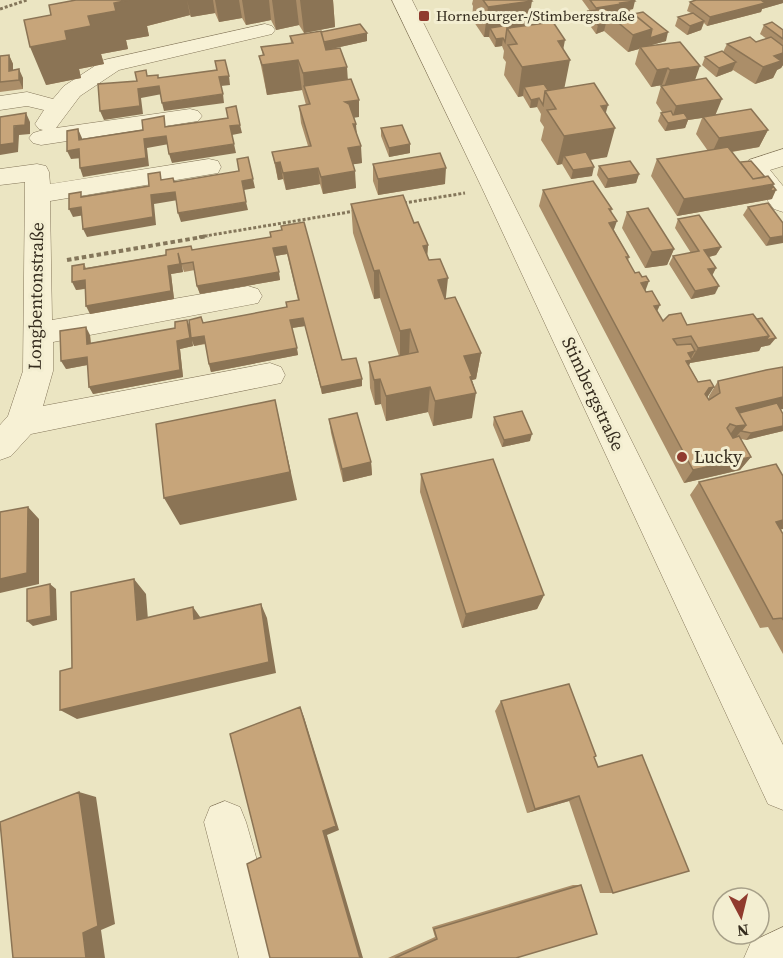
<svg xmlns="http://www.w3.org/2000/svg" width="783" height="958" viewBox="0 0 783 958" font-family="'Source Serif 4',serif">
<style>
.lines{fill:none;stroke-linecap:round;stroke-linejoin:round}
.minor-casing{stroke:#84765a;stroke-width:1}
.path-far1{stroke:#84765a;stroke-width:3;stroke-dasharray:3 2;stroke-linecap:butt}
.path{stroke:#84765a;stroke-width:4;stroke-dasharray:4.5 3;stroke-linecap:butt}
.minor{fill:#f7f1d5;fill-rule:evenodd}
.wall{fill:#ab8e69}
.shaded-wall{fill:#8b7455}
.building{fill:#c7a57a;stroke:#8b7455;stroke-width:1.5}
.poi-dot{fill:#903b2e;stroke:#f3eed1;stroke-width:2}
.labels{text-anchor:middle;stroke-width:6;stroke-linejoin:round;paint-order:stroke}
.far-poi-label{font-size:15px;fill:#352c1e;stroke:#f3eed1;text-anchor:start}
.street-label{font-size:18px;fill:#352c1e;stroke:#f3eed1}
.poi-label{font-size:18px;fill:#352c1e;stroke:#f3eed1;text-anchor:start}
</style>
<rect width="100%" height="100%" fill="#ebe5c2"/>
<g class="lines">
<!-- minor casing -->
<g class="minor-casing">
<path id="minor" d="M392 0H412L783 745V810L768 804 482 188Z
M265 24 272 26 275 30 272 34 119 70 80 96 56 128 190 109 198 111 202 116 198 121 41 145 33 143 29 138 33 133 43 130 39 129 35 124 44 110 27 106 0 110V96L27 92 53 99 64 86 104 60Z
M783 149V166L770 170 783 186V212L774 209 746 172 749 160Z
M209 159 218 161 221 167 218 173 50 201 52 320 248 286 258 289 262 296 258 303 53 342V371L43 406 270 363 281 367 285 375 281 383 31 434 11 456 0 460V425L8 416 23 371 25 182 0 185V169L37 164 46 166 49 172 50 184Z
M225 801 240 807 246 822 285 958H239L204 822 210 807Z
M783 927V958H744L751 942Z"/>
</g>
<!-- path-far1 -->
<path class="path-far1" d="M0 9 27 0
M404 203 465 193
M199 237 355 211"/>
<!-- path -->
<path class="path" d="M67 260 208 236"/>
<!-- minor -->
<use href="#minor" class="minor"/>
</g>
<!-- wall -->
<path class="wall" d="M129 0H333L335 27 304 33 299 25 276 30 271 20 246 25 242 18 219 22 215 13 191 17 190 15 147 26 149 36 126 40 128 49 101 54 104 64 79 69 81 78 46 85Z
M473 0H531L528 25 563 49 564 88 606 113 607 157 590 160 592 176 571 179 562 164 557 165 541 140 544 127 540 121 541 114 537 107 530 108 523 96 518 97 504 75 506 62 503 58 504 51 502 46 495 47 489 37H484L472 19 473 6 472 4Z
M582 0H634L633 9 629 10 666 41 648 46 695 80 716 115 768 130 759 147 732 152 740 162 773 186 772 199 677 216 651 176 657 159 708 151 696 134 702 118 688 120 685 128 665 131 658 121 661 113 662 112 656 103 661 86 662 85 651 87 635 64 639 49 628 52 604 31 596 34 586 20 588 11H590Z
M696 0H783V3L762 9 761 12 707 26 704 23 701 30 687 35 675 26 678 17 691 13 687 11 690 2Z
M764 25 783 30V65L781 68 777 70 773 78 755 84 733 70 732 71 716 77 702 65 705 57 723 52 727 44 756 42 767 39 760 34Z
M321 32 367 41 335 48 348 80 359 117H354L362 163 353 164 356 188 323 194 320 184 286 190 283 179 278 180 272 152 308 146 301 123 299 106 306 105 302 90 267 95 259 56H263L261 47 291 43 290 36Z
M9 55 13 64V70L23 78V89L0 92V56Z
M381 128 410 153 389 157 381 136Z
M373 164 445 184 378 195 373 181Z
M599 166 639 174 636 183 605 188 597 175Z
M543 190 612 209 611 212 614 230 629 257 628 261 663 321 687 325 770 345 761 347 759 351 690 363 689 366 709 400V396L718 381 783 367V409H780L783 414V431L746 440 741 439 751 457 740 470 684 483 539 206Z
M351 204 414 223 428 245 427 255 446 299 481 353 476 379 472 380V418L433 426 428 412 386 421 381 404 375 405 370 388 369 362 399 356 380 298 374 299 353 233Z
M748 207 783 223 766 246 743 215Z
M627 212 674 249 667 265 645 268 622 228Z
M678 219 721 247 716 255 709 257 716 268 712 275 715 294 691 299 669 264 673 256 691 253 675 228Z
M282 231 342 360 362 386 322 394 305 326 292 328 298 355 211 372 209 364 206 344 194 346 192 340 193 346 180 349 183 377 93 394 88 365 66 369 90 335 91 343 175 328 187 320 189 326 203 323 287 307 298 300 287 254 275 256 280 280 200 294 197 286 195 270 184 272 182 266 183 272 171 274 174 299 90 314 85 289 76 290 84 264 86 268 270 237Z
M494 417 530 441 502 447 493 425Z
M329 419 371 462 372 475 343 482 331 433Z
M421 474 544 595 537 609 462 628 420 492Z
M699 482 780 529 783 534V654L768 627 760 628 690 495Z
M501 701 594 757 613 893H600L569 801 527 813 495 711Z
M573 885H581L516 958H388L435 937 432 927Z"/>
<!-- shaded-wall -->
<path class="shaded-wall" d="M129 0H187L190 15 147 26 149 36 126 40 128 49 101 54 104 64 79 69 81 78 46 85 30 47 65 31 88 16 114 3Z
M187 0H213L215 13 191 17Z
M215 0H239L242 18 219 22Z
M242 0H269L271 20 246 25Z
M272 0H296L299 25 276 30Z
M300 0H333L335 27 304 33Z
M763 0H783V3L762 9 761 12 707 26 710 17 762 4Z
M532 1 527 31 507 28H490L489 37H484L488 7Z
M635 1 633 9 594 17 596 8Z
M704 21 701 30 687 35 690 26Z
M606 23 604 31 596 34 598 25Z
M652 29 668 32 666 41 641 48 640 47 639 49 628 52 633 35Z
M367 33V41L322 51V43Z
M503 38 502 46 495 47 496 39Z
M565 40 561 61 570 60 564 90 545 91 524 87 523 96 518 97 522 67 558 41Z
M783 53V65L781 68 777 70 773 78 755 84 763 67 774 56Z
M9 55 13 64V79L9 71Z
M298 60 302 90 267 95 262 65Z
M736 62 732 71 716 77 719 68Z
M700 66 694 83 664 87 670 70Z
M347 67 349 97 304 86 303 73Z
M668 68 662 85 651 87 657 70Z
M19 69 23 78V89L19 80Z
M229 76 230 85 221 86 219 77Z
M159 86 162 94 141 98 143 114 104 120 100 111 138 89Z
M223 94 224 103 164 111 162 103Z
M539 98 537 107 530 108 531 100Z
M722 99 715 116 688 120 685 128 665 131 668 123 671 122 676 106Z
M359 100V117L346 119 345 102Z
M608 105 601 130 615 128 607 157 569 163 564 156 562 164 557 165 564 136 601 106Z
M26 113 30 122V134L19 135 18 152 0 155V145Z
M353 124H356L357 141Z
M240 125 242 133 232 135 230 126Z
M78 129 82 138V149L79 140Z
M768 130 759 147 711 155 719 138Z
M166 136 169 144 147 148 149 166 83 177 80 168 144 139Z
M234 144 236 153 172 163 169 154Z
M410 144V153L389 157V148Z
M361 146 362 163 349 165 348 148Z
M79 149 82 158 71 159 67 151Z
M280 162 283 179 278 180 275 163Z
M594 167 592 176 571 179 573 170Z
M318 168 320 184 286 190 283 173Z
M446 168 445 184 378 195V179Z
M355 171 356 188 323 194 321 177Z
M639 174 636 183 605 188 608 179Z
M253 179 255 188 244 190 242 181Z
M774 184 770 191 776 190 772 199 677 216 684 199Z
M175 192 178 200 154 204 156 225 87 237 83 229 151 195Z
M246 202 248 210 181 222 178 213Z
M81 207 85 215 73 217 69 209Z
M617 221 611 238 609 223Z
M783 236V243L766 246 770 238Z
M428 245 426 273 423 246Z
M286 246 287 254 275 256 273 248Z
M721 247 716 255 700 259 704 250Z
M674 249 667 265 645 268 652 252Z
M178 253 181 261 183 272 171 274 174 299 90 314 86 306 168 266Z
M716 268 712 276 708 269Z
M379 270 380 298 374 299V271Z
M279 272 280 280 200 294 197 286Z
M448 278 445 306 438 280Z
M85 280 89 288 76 290 72 282Z
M649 281 643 297 641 283Z
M719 286 715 294 691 299 695 291Z
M660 305 653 320 654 306Z
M303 318 305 326 292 328 290 320Z
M187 320 190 328 204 336 207 343 194 346 192 340 193 346 180 349 183 377 93 394 89 387 177 341Z
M86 327 90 335 91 351 87 344Z
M410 329 409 356 400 357V331Z
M769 336 776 338 770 345 761 347 759 351 690 363 684 375 688 353 695 351 690 360H691L698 348Z
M297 348 298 355 211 372 209 364Z
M481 353 476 379 472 380 476 393 472 418 433 426 435 401 464 356Z
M87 357 92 364 66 369 61 361Z
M362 379V386L322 394 321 387Z
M380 379 381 404 375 405 374 380Z
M430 387 428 412 386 421V396Z
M714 387 705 401 700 402 709 388Z
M783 397V409L734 420 736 408Z
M275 400 297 500 180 525 164 498Z
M746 425 735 438 726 440 736 426Z
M783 426V431L746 440 751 433Z
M532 434 530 441 502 447 504 440Z
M751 457 740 470 684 483 693 470Z
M371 462 372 475 343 482 342 469Z
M28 507 39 519V584L0 593V579Z
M783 520V529L764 534 776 522Z
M134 579 146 594 149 633 137 620Z
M50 584 56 589 57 620 33 626 27 621Z
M544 595 537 609 462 628 466 614Z
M261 604 267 618 276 673 77 719 60 710Z
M193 607 203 621 194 619Z
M300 707 304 717 339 830 327 835 363 958H360L323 831Z
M79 792 96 797 115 924 101 930 105 958H86L83 933Z
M579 796 569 801 527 813 535 809Z"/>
<!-- building -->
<path class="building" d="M76 0H129L114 3 116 11 88 16 91 26 65 31 67 40 30 47 24 20 51 15 49 5Z
M483 0H531L532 1 488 7Z
M590 0H634L635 1 620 3 621 4 596 8Z
M696 0H761L765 3 710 17 690 2Z
M606 9 610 13 608 14 606 23 598 25 588 11Z
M627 9 652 29 633 35 608 14Z
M643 12 668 32 650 38 652 29 634 14Z
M693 13 704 21 690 26 678 17Z
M553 22 565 40 558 41 570 60 522 67 508 45 517 44 507 28Z
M772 22 783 30V39L764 25Z
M360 24 367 33 324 42 321 32Z
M509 25 510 28H507L505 42 503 38 496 39 490 28Z
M321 31 326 50 340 48 347 67 303 73 298 60 262 65 259 56 264 55 261 47 293 43 290 36Z
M750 37 756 42 771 37 783 46V53L774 56 781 61 763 67 727 44Z
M680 42 700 66 670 70 668 68 657 70 640 47Z
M722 51 736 62 719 68 705 57Z
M9 55V71L19 69V80L0 82V56Z
M225 60 229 76 219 77 223 94 162 103 159 86 138 89 140 106 100 111 98 84 137 81 135 72 146 70 147 76 158 75V78L217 70 215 61Z
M706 78 722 99 676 106 661 86Z
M351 79 359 100 345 102 349 104 356 124H353L361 146 348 148 355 171 321 177 318 168 283 173 280 162 275 163 272 152 311 146 299 106 310 104 304 86Z
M594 83 608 105 601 106 615 128 564 136 547 110 556 109 545 91Z
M544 84 548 90 545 91 543 105 539 98 531 100 524 87Z
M236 106 240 125 230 126 234 144 169 154 166 136 144 139 146 158 80 168 79 149 67 151V131L78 129 79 140 143 130 142 120 164 116 165 127 228 118 226 108Z
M751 109 768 130 719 138 703 117Z
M671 111 673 115 684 113 688 119 668 123 661 113Z
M26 113 25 125 14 126V143L0 145V117Z
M402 125 410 144 389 148 381 128Z
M728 147 753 179 768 176 774 184 684 199 657 159Z
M586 152 594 167 573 170 564 156Z
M440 153 446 168 378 179 373 164Z
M248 157 253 179 242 181 246 202 178 213 175 192 151 195 153 217 83 229 81 207 69 209V194L81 192V197L149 186 148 174 160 172 161 180 173 178 174 182 239 171 237 159Z
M630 161 639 174 608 179 599 166Z
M751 161 765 177 753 179 740 162Z
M593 181 612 209H609L617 221 609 223 629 257H626L635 273 639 272 642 277 646 276 649 281 641 283 646 292 652 291 660 305 654 306 663 321 669 315 681 313 687 325 753 314 769 336 698 348 691 336 673 339 677 345 691 344 695 351 688 353 692 360 686 361 698 382 710 380 714 387 709 388 705 394 709 400 720 393 718 381 766 370 783 367V397L736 408 746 425 736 426 730 424 727 428 733 438 739 436 751 457 693 470 543 190Z
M773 186 776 190 770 191Z
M403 195 414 223 418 222 428 245 423 246 429 260 440 259 448 278 438 280 445 299 455 297 481 353 464 356 472 376 470 377 476 393 435 401 430 387 386 396 380 379 374 380 369 362 418 352 410 329 400 331 379 270 374 271 351 204Z
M768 203 783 223V236L770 238 748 207Z
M648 208 674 249 652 252 627 212Z
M699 215 721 247 704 250 716 268 708 269 719 286 695 291 673 256 699 251 678 219Z
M304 222 342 360 356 358 362 379 321 387 303 318 290 320 297 348 209 364 204 336 191 338 189 320 201 317 203 323 287 307 286 302 299 300 286 246 273 248 279 272 197 286 193 262 181 264 178 253 180 264 168 266 171 291 86 306 85 280 72 282V266L84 264V269L166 255V250L191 246 192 250 271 237 270 232 282 230 281 226Z
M762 318 776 338 766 340 769 336 757 319Z
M187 320 190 338 177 341 180 370 89 387 87 357 61 361 60 331 86 327 87 344 175 328V322Z
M275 400 290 472 164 498 156 424Z
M777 403 783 414V426L751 433 741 431 746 425 739 413Z
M522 411 532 434 504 440 494 417Z
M357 413 371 462 342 469 329 419Z
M493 459 544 595 466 614 421 474Z
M776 464 783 476V520L776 522 783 534V620L782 618 773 619 699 482Z
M28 507 27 573 0 579V512Z
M134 579 137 620 193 607 194 619 261 604 269 662 60 710V671L72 668 71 592Z
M50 584 51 616 27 621V589Z
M569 684 596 756 594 757 598 767 642 755 689 871 613 893 579 796 535 809 501 701Z
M300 707 336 826 323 831 360 958H270L247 864 261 857 230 734Z
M79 792 98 926 83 933 86 958H13L0 822Z
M581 885 597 934 516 958H395L437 939 434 929Z"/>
<!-- markers -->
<g class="poi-dot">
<rect x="418" y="10" width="12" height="12" rx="3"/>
<circle cx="682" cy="457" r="6"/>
</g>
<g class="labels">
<!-- far-poi labels -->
<g class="far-poi-label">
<text x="436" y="21">Horneburger-/Stimbergstraße</text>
</g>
<!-- street labels -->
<g class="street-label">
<text transform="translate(36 296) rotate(-89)" y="6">Longbentonstraße</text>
<text transform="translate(593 394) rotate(65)" y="6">Stimbergstraße</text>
</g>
<!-- poi labels -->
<g class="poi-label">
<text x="694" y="463">Lucky</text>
</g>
</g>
<!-- north arrow -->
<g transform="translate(741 916) rotate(173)"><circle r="28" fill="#f3eed1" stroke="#a7a089" stroke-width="1.5"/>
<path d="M0-4.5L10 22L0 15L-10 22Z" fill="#903b2e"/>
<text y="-9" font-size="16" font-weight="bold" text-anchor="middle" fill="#352c1e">N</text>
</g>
</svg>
